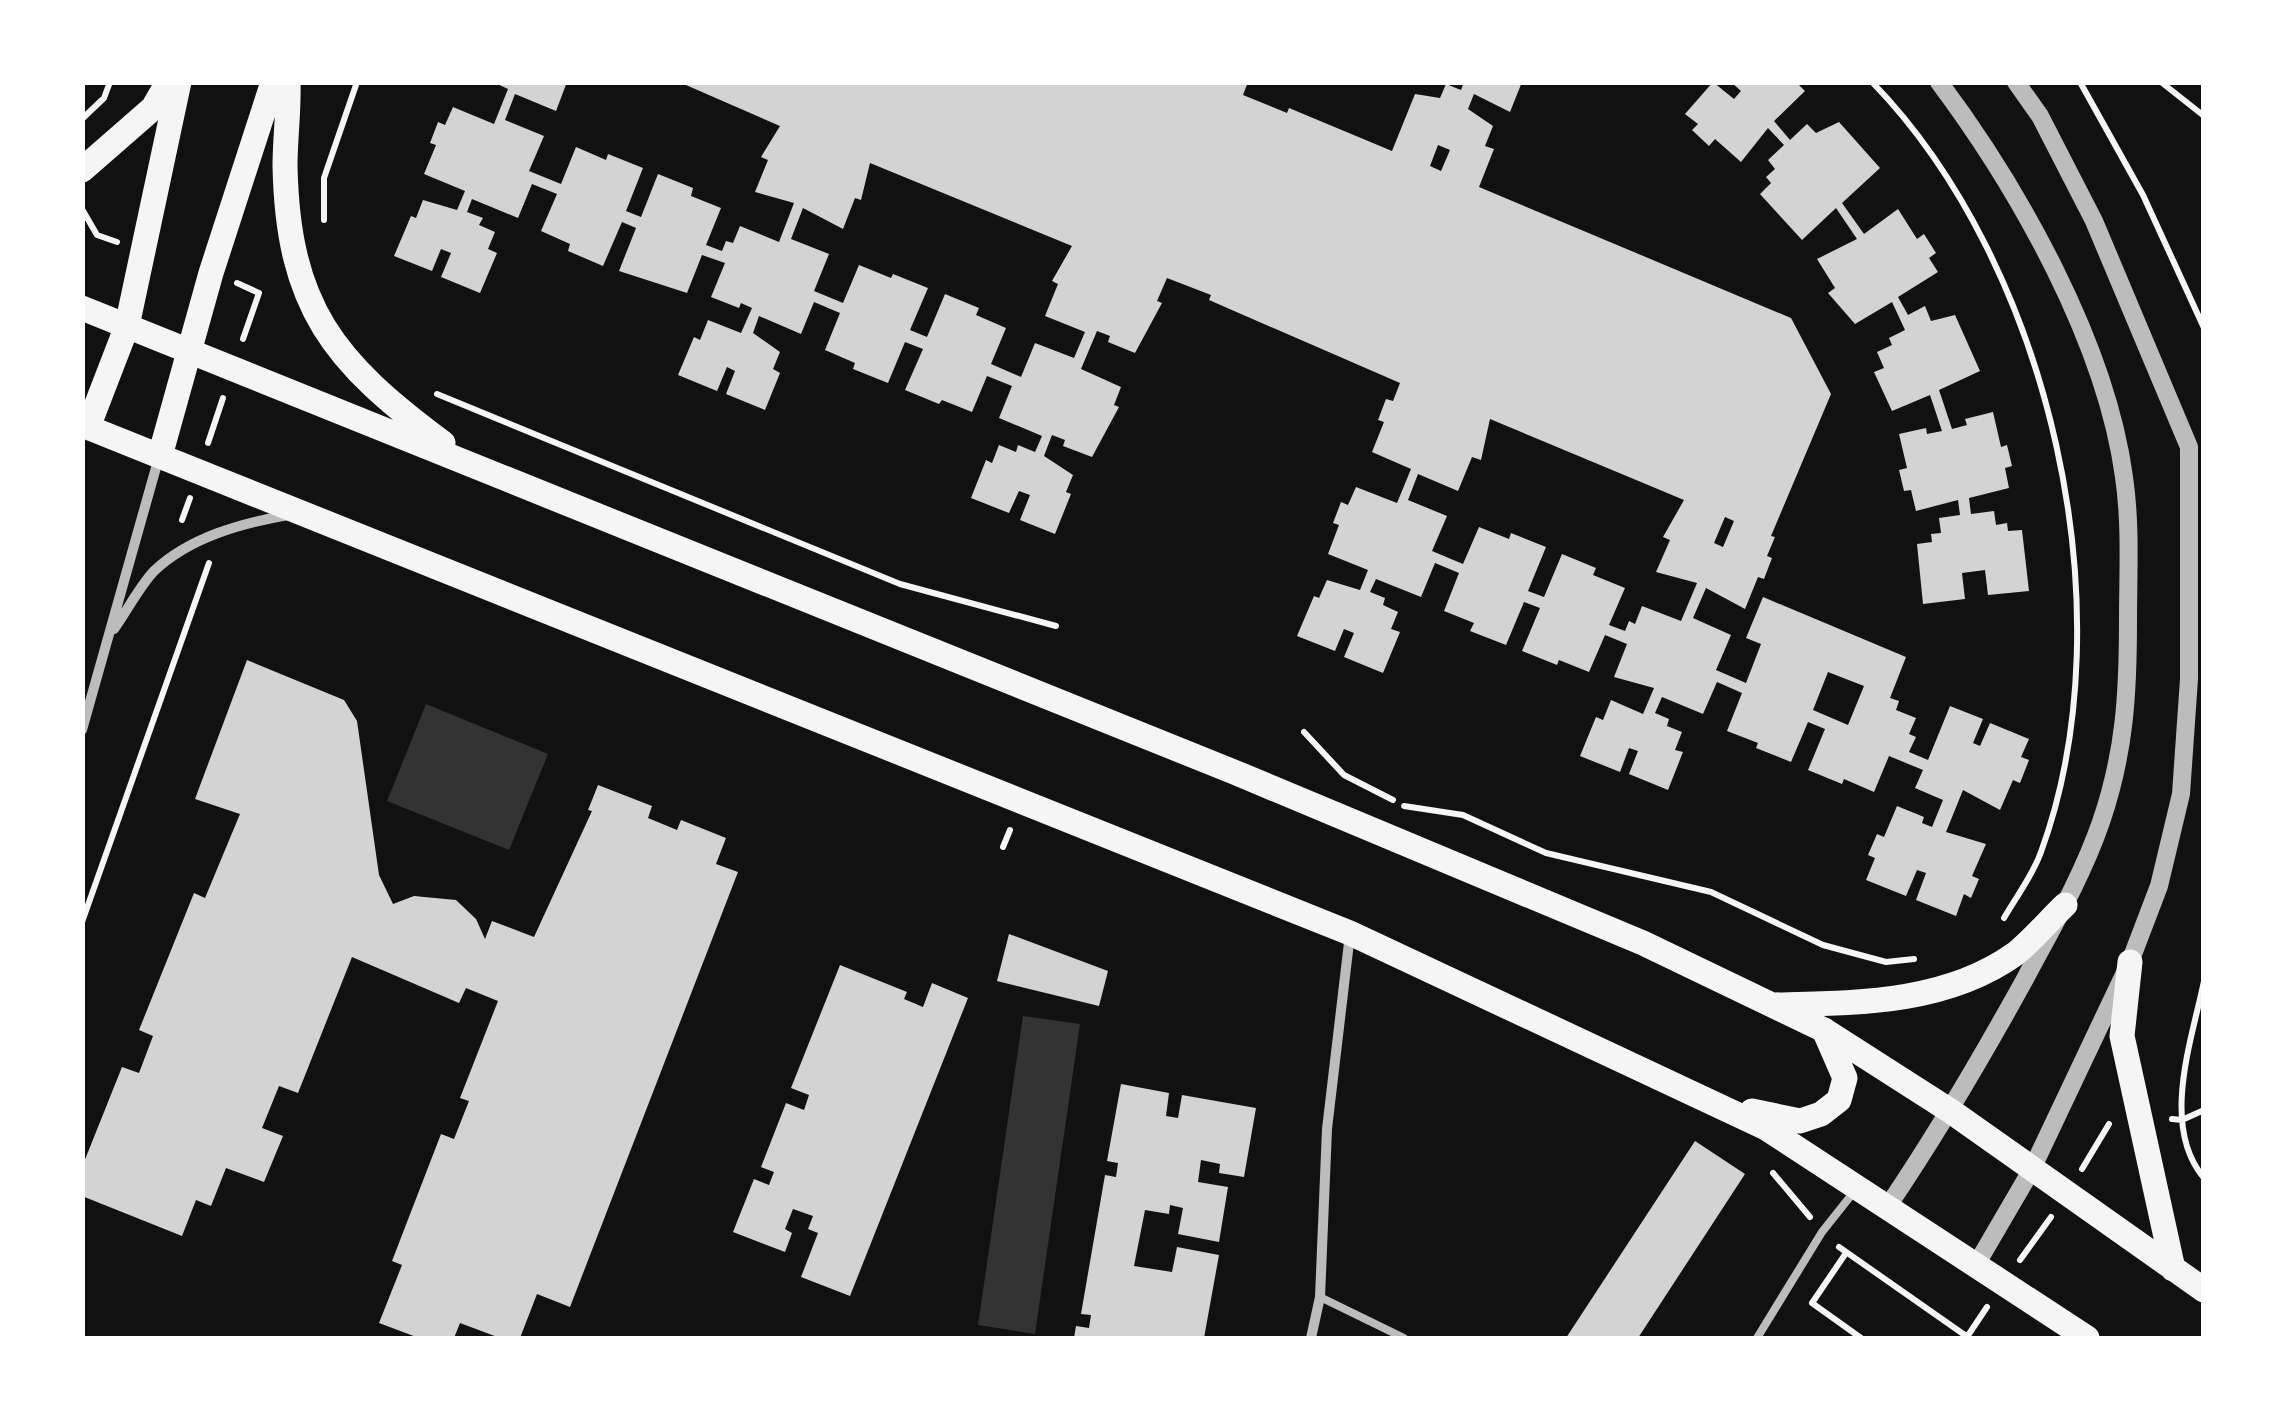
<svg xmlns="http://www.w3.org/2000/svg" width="2286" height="1421" viewBox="0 0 2286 1421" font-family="'Times New Roman',serif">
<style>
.water{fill:#333}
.building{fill:#d3d3d3;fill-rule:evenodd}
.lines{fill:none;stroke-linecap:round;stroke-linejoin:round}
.path{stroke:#f5f5f5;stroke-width:6}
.service{stroke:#bcbcbc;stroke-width:8}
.minor{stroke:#bcbcbc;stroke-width:10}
.tertiary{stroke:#bcbcbc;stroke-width:18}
.primary{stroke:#f5f5f5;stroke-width:25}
</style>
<rect width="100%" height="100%" fill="#111"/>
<!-- water -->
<path class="water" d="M426 704 548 754 509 850 387 801Z
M1023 1016 1080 1024 1035 1334 978 1325Z"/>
<!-- building -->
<path class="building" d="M493 82H567L556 111 515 94 505 120 544 136 529 171 561 184 576 147 606 160 608 154 643 168 626 211 641 217 658 174 693 188 691 196 721 208 706 245 722 251 726 241 733 243 740 226 779 242 794 203 755 192 768 160 761 157 780 126 679 82H1248L1243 95 1287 113 1289 108 1392 151 1415 94 1440 98 1446 84 1461 90 1464 82H1522L1510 112 1474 94 1468 109 1493 126 1485 146 1494 149 1479 187 1791 318 1831 394 1771 536 1775 537 1767 556 1772 558 1764 579 1758 577 1745 609 1706 588 1693 618 1731 635 1716 670 1746 683 1761 644 1746 638 1763 597 1906 657 1890 698 1899 701 1896 710 1916 718 1909 734 1916 737 1909 752 1928 760 1950 706 1983 719 1973 743 1980 746 1990 723 2029 739 2021 757 2029 760 2020 783 2013 780 2000 810 1963 790 1946 832 1986 844 1972 876 1979 879 1971 898 1964 894 1956 916 1916 900 1926 873 1917 870 1906 896 1866 880 1875 858 1868 855 1877 834 1884 837 1897 806 1924 817 1922 823 1932 827 1943 800 1915 788 1923 770 1889 756 1874 792 1844 779 1842 784 1808 770 1825 729 1808 722 1791 762 1756 748 1758 743 1727 731 1742 693 1717 682 1703 714 1662 697 1655 713 1669 719 1667 726 1682 732 1675 750 1683 752 1668 790 1629 774 1638 751 1629 748 1620 772 1580 756 1596 717 1603 720 1611 700 1643 714 1654 688 1614 677 1627 644 1605 635 1589 672 1559 660 1557 665 1522 651 1540 608 1524 602 1506 645 1470 631 1474 623 1444 611 1459 573 1435 563 1421 597 1376 579 1370 592 1385 598 1383 605 1398 612 1391 629 1400 632 1383 673 1344 657 1354 633 1344 629 1335 651 1297 636 1314 596 1319 598 1327 580 1360 590 1368 570 1328 554 1339 525 1333 523 1341 502 1348 505 1356 487 1397 503 1411 469 1372 452 1384 422 1378 420 1386 399 1393 401 1400 383 1209 300 1211 295 1167 278 1157 301 1162 303 1135 353 1108 342 1110 336 1097 331 1081 369 1121 387 1114 405 1119 407 1092 457 1063 446 1065 440 1052 435 1044 456 1073 475 1066 492 1071 494 1055 534 1020 520 1030 495 1019 491 1009 513 971 498 986 460 992 463 999 445 1016 452 1018 445 1035 452 1042 436 999 418 1012 386 987 376 972 412 942 400 939 404 905 390 923 349 905 342 888 383 853 369 855 363 825 350 840 313 814 302 801 334 759 316 753 333 780 352 773 369 780 373 765 410 726 394 735 371 727 367 717 391 678 375 694 337 700 340 708 320 741 333 752 308 741 303 739 308 711 297 725 263 702 255 687 293 619 271 636 228 622 222 603 266 568 251 570 244 541 231 557 194 532 184 518 218 472 199 467 212 483 218 479 225 495 232 488 249 497 253 480 293 441 277 451 253 441 249 432 271 394 256 411 216 416 218 423 200 457 210 465 191 424 174 436 145 430 143 438 122 445 125 453 107 494 124 508 89ZM1438 145 1450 150 1441 171 1430 166ZM870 163 1072 246 1052 281 1058 284 1045 316 1085 332 1074 358 1035 343 1021 377 991 364 1006 328 976 315 979 308 945 294 927 337 910 330 928 288 893 274 891 278 859 265 843 303 814 291 829 254 791 239 803 208 843 229 855 198 861 200ZM1490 419 1684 500 1663 537 1670 540 1656 572 1697 583 1681 621 1642 606 1635 624 1629 621 1625 631 1609 625 1625 588 1593 575 1596 568 1562 554 1544 597 1528 591 1546 547 1511 533 1509 539 1479 527 1463 564 1432 551 1447 516 1408 500 1418 474 1458 491 1472 457 1481 460ZM1725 517 1734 521 1723 547 1714 543ZM1828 672 1864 686 1848 725 1813 710Z
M1713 82 1734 99 1741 91 1731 82H1796L1805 91 1774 121 1790 140 1807 124 1816 133 1839 122 1880 168 1842 203 1864 234 1898 209 1917 239 1924 234 1936 253 1929 258 1938 272 1898 297 1908 315 1925 306 1931 321 1955 315 1980 371 1939 390 1952 429 1967 425 1965 419 1993 412 2001 447 2007 445 2012 466 2005 468 2009 488 1969 498 1971 514 1994 511 1996 525 2007 523 2008 531 2022 530 2029 591 1988 595 1985 570 1962 573 1965 599 1923 604 1917 544 1932 542 1931 534 1941 533 1939 518 1960 515 1958 500 1916 511 1911 490 1904 491 1899 470 1907 468 1899 434 1926 428 1927 434 1942 431 1930 395 1892 411 1874 372 1884 368 1877 352 1892 345 1889 338 1905 330 1892 302 1855 324 1828 293 1835 288 1817 259 1857 239 1836 208 1802 240 1760 194 1771 183 1766 177 1775 169 1768 160 1784 145 1768 128 1741 162 1715 139 1709 146 1692 130 1698 124 1685 114Z
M247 660 344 700 357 721 379 875 393 904 414 896 456 900 476 919 485 939 492 921 534 937 592 811 588 810 598 785 652 806 648 818 677 830 681 820 726 838 716 864 738 872 570 1307 537 1294 520 1338H500L460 1323 454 1338H419L379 1323 402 1265 392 1261 441 1134 454 1139 469 1101 460 1098 498 1001 466 988 459 1003 352 957 298 1093 279 1086 262 1128 283 1136 264 1182 226 1168 211 1206 196 1200 182 1236 82 1196V1167L122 1067 139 1073 153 1036 139 1030 194 893 205 898 240 814 195 799Z
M1009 934 1108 971 1099 1006 997 981Z
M840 965 907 992 904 999 923 1007 932 983 968 998 850 1296 801 1277 818 1233 808 1229 813 1216 793 1209 785 1229 792 1233 785 1252 733 1232 754 1179 769 1185 774 1172 761 1167 786 1103 804 1110 809 1095 791 1088Z
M1121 1084 1169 1093 1166 1116 1178 1118 1182 1095 1256 1108 1244 1177 1219 1173 1220 1164 1201 1160 1198 1182 1228 1187 1219 1242 1178 1234 1183 1208 1170 1205 1169 1214 1145 1210 1134 1266 1172 1272 1177 1247 1219 1255 1204 1338H1074L1076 1326 1089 1328 1091 1315 1081 1314 1105 1175 1116 1177 1118 1163 1107 1161Z
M1695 1141 1745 1174 1638 1338H1566Z"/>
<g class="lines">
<!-- path -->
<path class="path" d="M1872 82C2050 265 2129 611 2041 852 2033 875 2016 897 2004 918
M2080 82 2143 195 2204 328
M2161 82 2204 116
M82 119 104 98 110 82
M82 209 97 235 117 242
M324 220V178L357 82
M237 283 259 293
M243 339 259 293
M437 394 900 584 1056 626
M208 443 223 398
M182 520 190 498
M1304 732 1344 775 1393 800
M1404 806 1463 815 1546 853 1711 892 1823 945 1886 962 1914 959
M1003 847 1010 830
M82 922 209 563
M2204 981C2192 1040 2160 1126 2204 1178
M2172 1119 2182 1120 2204 1110
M2082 1169 2109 1124
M1773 1173 1810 1217
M1839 1247 1969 1338
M1846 1253 1812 1303 1861 1338
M2020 1260 2051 1217
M1967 1337 1987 1307"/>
<!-- service -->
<path class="service" d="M1320 1297 1404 1338
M1757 1338 1822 1232 1853 1193"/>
<!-- minor -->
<path class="minor" d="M114 629C127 611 139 587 154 571 190 537 242 523 288 515
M82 730 159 457
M1311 1338 1320 1297 1327 1129 1350 934"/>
<!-- tertiary -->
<path class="tertiary" d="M1888 1206C1938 1132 1982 1057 2025 979 2052 928 2082 877 2101 822 2125 752 2128 693 2128 621 2128 573 2131 524 2124 477 2106 343 2019 189 1939 82
M1976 1265 2032 1169 2130 962 2159 886 2181 794 2189 679V447L2094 221 2040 116 2016 82"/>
<!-- primary -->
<path class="primary" d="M288 82C289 111 285 138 285 166 288 308 334 362 443 443
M82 170 153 108 168 82
M82 308 1234 772 1643 943 1824 1030 1952 1112 2204 1290
M82 425 1350 933 1766 1128 2087 1338
M88 427 127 326 179 82
M160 456 211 273 273 82
M2130 962 2122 1036 2173 1269
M1774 1005C1855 1003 1945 1004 2015 954 2033 940 2049 920 2065 905
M1752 1111 1800 1121 1821 1114 1839 1100 1845 1078 1824 1030"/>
</g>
<!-- border -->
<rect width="2286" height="1421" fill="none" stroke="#ffffff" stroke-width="170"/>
</svg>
